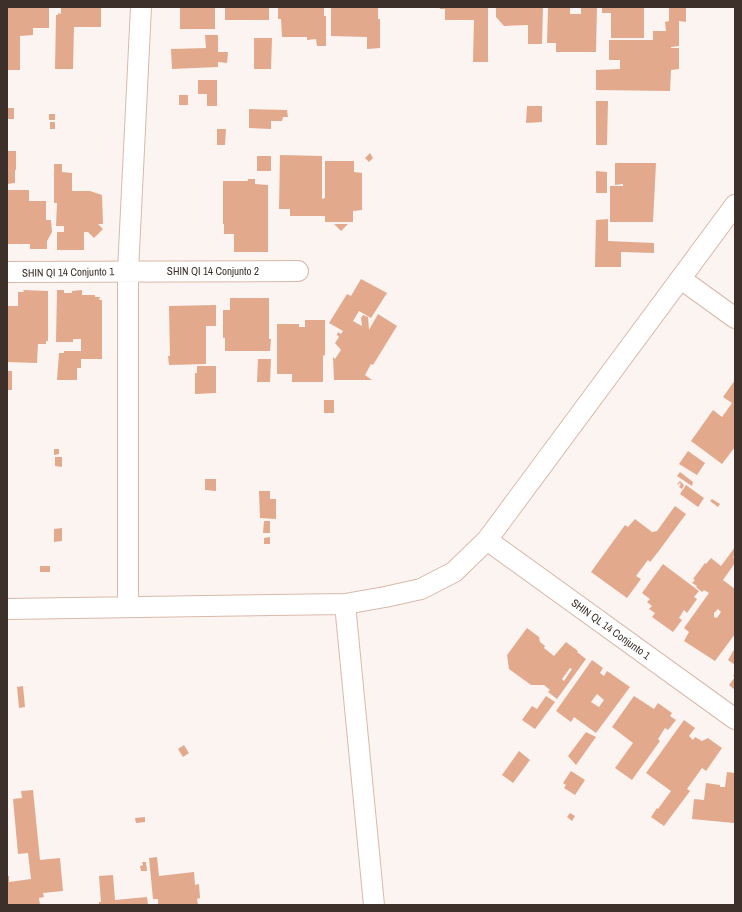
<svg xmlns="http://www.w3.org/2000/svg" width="742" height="912" viewBox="0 0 742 912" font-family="'Archivo Narrow',sans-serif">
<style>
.building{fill:#e3a98d;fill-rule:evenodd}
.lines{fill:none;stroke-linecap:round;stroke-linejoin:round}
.minor-casing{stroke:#d9b9aa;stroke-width:22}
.minor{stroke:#fff;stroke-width:20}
.labels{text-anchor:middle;stroke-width:4;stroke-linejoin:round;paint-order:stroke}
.street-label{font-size:11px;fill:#3d302a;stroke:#fff}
</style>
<rect width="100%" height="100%" fill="#fbf4f1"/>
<!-- building -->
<path class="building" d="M7 7H49V28H33V35L20 36V70H7Z
M61 7H101V27H74L73 69H55L56 15H58V13L61 14Z
M180 7H215V29H180Z
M225 7H269V20H225Z
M278 7H324V16H326V46H317L316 39 307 40V37H282L281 19H278Z
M331 7H378V19H380V48L367 49V37L331 36Z
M440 7H488V62H473L474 20H445V9H440Z
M496 7H543L542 44H528V25L504 26 496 17Z
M550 7H570V14H581V7H597L596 52H556V43H547L548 8Z
M602 7H644V38H611V13H602Z
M669 7H686V22L679 21V46L671 47V48H679V69L671 70 670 91 596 90V70L620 69V60H609V40H653V31H666L665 22 669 21Z
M205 35H218V52H228L227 63 218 62V67L172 69 171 49 206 48Z
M254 38H272L271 69H254Z
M198 80H217V106H207V94H198Z
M179 95H188V105H179Z
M596 101H608L607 145H596Z
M527 106H542V122L526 123Z
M7 108H14V119H7Z
M249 109 287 110 288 117H283L282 121H271V129L249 128Z
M49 114H55V120H49Z
M50 122H55V129H50Z
M217 129H226L225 145H217Z
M7 151H16V170H15V183L7 184Z
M370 153 373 158 369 162 365 158Z
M280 155 322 156V199L325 198V161H354V172L362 173V210L353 211V222H325V216H290V209H279Z
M257 156H271V171H257Z
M615 163H656L653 222H610V186H623V184L615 185Z
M54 164H62V172L72 173V191H90L102 195 103 224H98L103 229 94 238 88 232H84V250H57V232H64V226H56L57 203H54Z
M596 171 607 172V193H596Z
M248 179H255V184L268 185V252H234V234H224V224H223V181H248Z
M7 190H29V201H46V220H51L52 232 47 241V249H30V244H7Z
M608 219V241L654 243V253L621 252V267H595L596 220Z
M334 224H348L341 231Z
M361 279 387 293 371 318 359 311 353 321 362 326 361 318 363 315 368 317 369 330 378 314 397 326 373 365 371 364 365 375 372 380H334L333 357 335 359 341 350 335 343 339 337 337 335 338 332 341 334 343 331 329 323 347 294 351 296Z
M23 290 48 291V341H46V344H38L37 363 7 362V306H18V292H24Z
M57 290H64V293H72V291L82 290V295H95V297H100L99 300H102V359H81V368H77V380H57L59 353H64V351H81V339H73V342H56Z
M230 298H269V339H271L270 351H225V338H223V310H230Z
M216 305V326H206V364L169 365 168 356H170L169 306Z
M305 320H325V355L323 356V382H292V374H277V324H299V327H305Z
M258 359H271L270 382H257Z
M197 366H216V393L195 394V373H197Z
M7 371H12V390H7Z
M735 380V447L722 464 691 441 713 410 722 417 732 403 723 397Z
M324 400H334V413H324Z
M54 449H59V454L54 455Z
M688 451 705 463 697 475 679 464Z
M55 457H62V467L55 466Z
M680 472 693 482 692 486 677 476Z
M205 479H216V491L205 490Z
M680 481 684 485 682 489 679 487 681 484 679 483 678 485 677 484Z
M686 485 704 498 698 507 680 494Z
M259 491H270V499H276V519L260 518Z
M712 499 720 504 718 507 710 501Z
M675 506 686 514 658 552 650 562 648 560 636 576 641 579 627 598 591 572 625 525 628 527 635 519 652 532 657 531Z
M264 521H270V533H263Z
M62 528V541L54 542V529Z
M270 537V544H264V538Z
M735 547V555L733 557 735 559V563L723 580 735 589V634L715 661 684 641 689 632 684 628 709 593 704 590 702 592 696 587 697 586 692 583 695 580 693 579 705 563 706 564 711 558 721 566ZM718 609 721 612 717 618 714 617V613Z
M663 564 699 591 694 597 697 599 687 613 684 610 679 618 682 620 673 632 652 617 655 613 649 609 652 606 647 602 650 599 642 593Z
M40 566H50V572H40Z
M527 628 539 637 540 642 545 646 544 648 554 656 566 642 578 651 577 652 586 659 557 699 548 692 550 690 544 685H531L509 669 507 655ZM570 668 572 669 564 681 562 679Z
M735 648V665L728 660Z
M592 660 603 668 600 673 604 676 607 671 630 687 596 733 574 717 571 722 556 711ZM597 694 604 700 599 707 591 702Z
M735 673V690L729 685 735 677 733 676Z
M23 686 25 707 19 708 17 687Z
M546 696 555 702 535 729 522 720 532 706 537 709Z
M634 696 654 709 658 703 672 713 670 716 676 720 668 730 665 728 658 739 660 741 632 780 615 768 633 743 612 727Z
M684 720 695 728 689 736 693 740 695 737 702 741 708 738 722 748 706 771 702 768 687 789 690 791 664 826 651 817 657 808 658 809 671 791 646 773Z
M586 732 596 737 576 765 568 756Z
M184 745 189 753 183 757 178 749Z
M519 751 530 760 513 783 502 775Z
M571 771 585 780 575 795 564 788 566 785 563 783Z
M727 772 735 773V816L734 823 692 819 694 799 704 800 706 783 720 785V787H725Z
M33 790 40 860 60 858 63 891 43 893 44 897 39 898 40 905H7V876H9V882L31 879 28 853 18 854 13 799 22 798 21 791Z
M570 813 575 816 572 821 567 817Z
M145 817V822L136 823 135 818Z
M157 857 159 876 194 872 195 885 199 884 200 898 197 899 198 905H158V899H153L149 858Z
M142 862H146L147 871H141L140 866 143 865Z
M113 875 115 900 147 897 148 905H99V902H101L99 876Z"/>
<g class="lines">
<!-- minor casing -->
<g class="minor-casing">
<path id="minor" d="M7 272 298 271
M681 279 735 318
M487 540 735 719
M345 604 374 905
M128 606V271L141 7
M7 609 345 604 385 597 421 589 454 572 487 540 735 205"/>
</g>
<!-- minor -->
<use href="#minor" class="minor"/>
</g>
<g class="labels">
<!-- street labels -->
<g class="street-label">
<text x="213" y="275">SHIN QI 14 Conjunto 2</text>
<text transform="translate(68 272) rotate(-1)" y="4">SHIN QI 14 Conjunto 1</text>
<text transform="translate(611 629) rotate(36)" y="4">SHIN QL 14 Conjunto 1</text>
</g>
</g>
<!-- border -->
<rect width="742" height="912" fill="none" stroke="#3d302a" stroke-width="16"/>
</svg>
